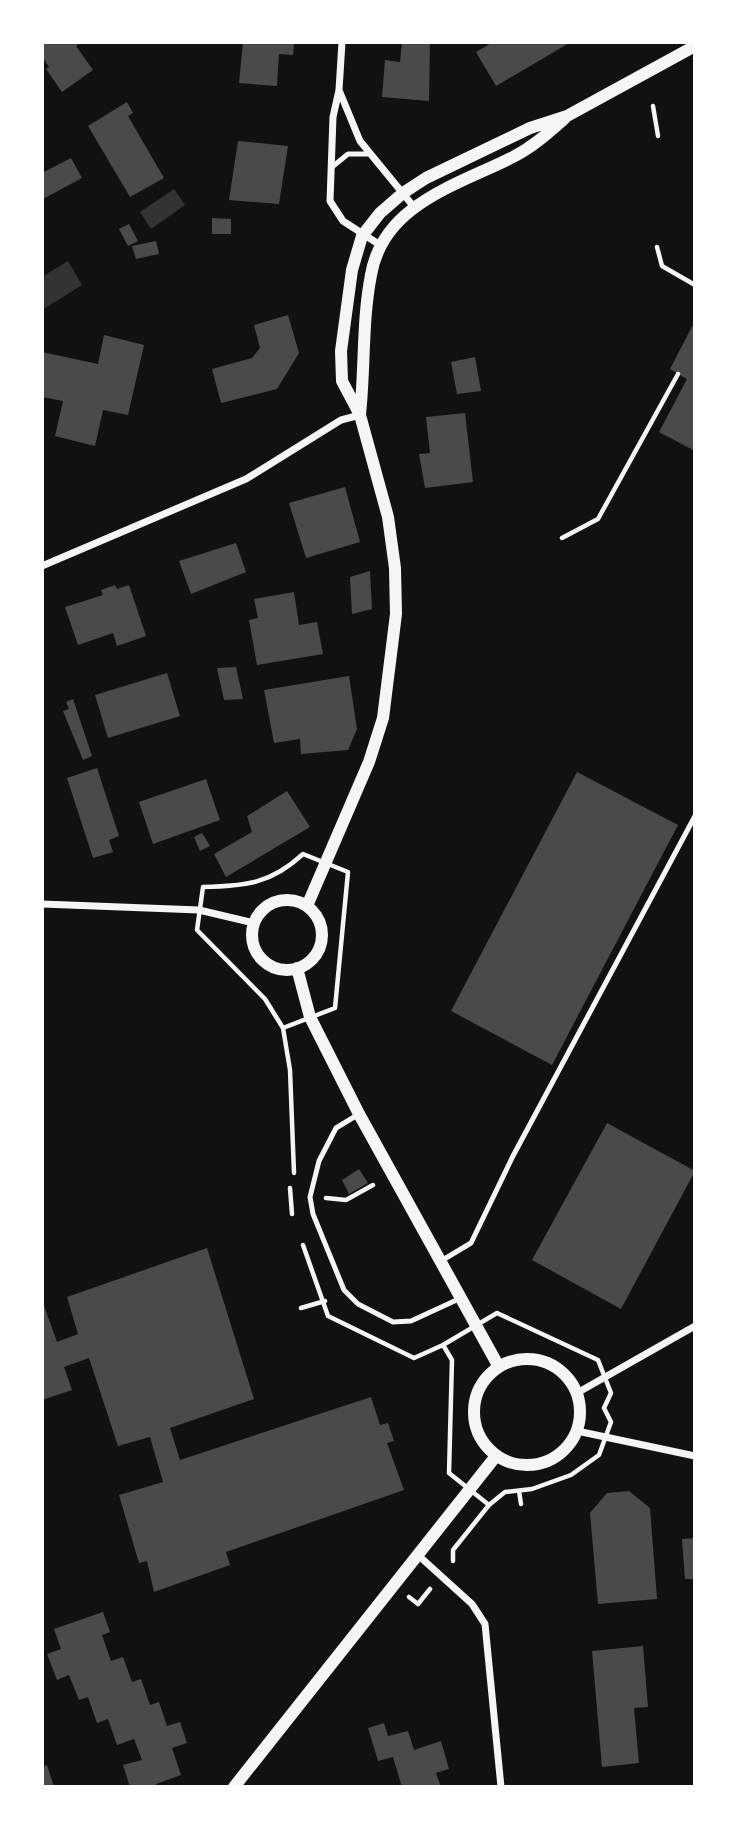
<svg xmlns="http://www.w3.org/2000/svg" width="737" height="1829" viewBox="0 0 737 1829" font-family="Merriweather,serif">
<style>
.water{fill:#333}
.building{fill:#4a4a4a}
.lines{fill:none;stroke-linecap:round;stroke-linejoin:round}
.path{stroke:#f5f5f5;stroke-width:4.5}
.service{stroke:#f5f5f5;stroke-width:5}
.minor{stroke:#f5f5f5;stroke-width:7}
.tertiary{stroke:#f5f5f5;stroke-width:12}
</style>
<rect width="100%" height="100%" fill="#111"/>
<!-- water -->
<path class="water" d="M174 189 185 205 151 229 140 212Z
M68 261 82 285 42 310V277Z"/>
<!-- building -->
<path class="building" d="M42 42H82L76 46 93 70 62 92 46 69 49 67 42 57Z
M243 42H294L293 55 279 54 277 86 239 83Z
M402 42H430L429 101 382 97 385 60 400 62Z
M493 42H571L496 86 476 52Z
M127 102 133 113 128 116 164 178 130 197 88 126Z
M238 141 288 146 279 204 229 200Z
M71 158 82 178 43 199 42 173Z
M212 218 231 219V234H212Z
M129 224 138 241 128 246 119 229Z
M156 241 159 254 136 259 132 246Z
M288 315 299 353 277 389 221 403 212 369 252 358 260 348 254 325Z
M695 321V451L659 432 687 379 670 369Z
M104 335 144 345 128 415 103 410 95 446 55 436 63 401 42 397V352L98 364Z
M475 357 481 391 457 394 451 362Z
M465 413 473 482 425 488 419 454 430 453 426 417Z
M345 487 360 542 306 558 289 503Z
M236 543 246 572 191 594 179 561Z
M370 571 372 609 352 614 350 577Z
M115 585 117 589 129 585 146 636 117 646 113 633 78 645 65 607 103 595 101 590Z
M294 592 299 625 317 622 323 654 257 665 249 620 258 618 254 599Z
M236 667 243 699 224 700 217 668Z
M167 673 180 716 108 738 95 695Z
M349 676 357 729 348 750 301 754 300 739 274 743 264 690Z
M73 699 92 756 83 760 63 711 69 709 66 702Z
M97 768 119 836 109 840 113 852 93 858 67 778Z
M577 772 678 825 552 1065 451 1011Z
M206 779 220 820 153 844 139 802Z
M287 791 310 827 226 877 214 854 252 832 247 816Z
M202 833 210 846 200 851 194 837Z
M607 1123 695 1171 621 1309 532 1260Z
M359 1169 368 1183 349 1194 342 1180Z
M207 1248 254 1399 170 1428 180 1460 371 1397 380 1425 388 1423 394 1441 387 1443 404 1490 226 1552 230 1565 154 1592 147 1561 139 1563 119 1495 163 1482 150 1437 118 1446 89 1358 64 1367 72 1390 42 1400V1300L57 1342 78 1334 67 1297Z
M629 1491 650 1508 657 1599 598 1604 590 1513 607 1493Z
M695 1538V1579H685L682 1539Z
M103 1612 110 1632 102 1635 111 1661 123 1657 132 1682 141 1679 150 1705 159 1702 167 1726 180 1722 187 1743 172 1748 181 1775 156 1784 157 1787H130L123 1765 142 1760 134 1739 117 1745 108 1719 97 1723 88 1697 79 1700 69 1675 57 1680 47 1654 61 1649 54 1629Z
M643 1646 648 1707 634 1708 639 1763 602 1767 592 1651Z
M384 1723 388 1736 408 1731 414 1750 441 1741 449 1769 436 1773 441 1787H402L393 1757 378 1761 368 1728Z
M47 1765 54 1787H42V1767Z"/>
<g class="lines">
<!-- path -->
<path class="path" d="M653 106 658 136
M657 247 662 266 695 285
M562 538 598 519 678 374
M303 854 348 872 335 1008 283 1028 265 999 197 930 203 887C245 886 271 884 303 854Z
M283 1028 290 1070 294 1173
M290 1188 292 1214
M326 1198 346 1200 373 1185
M303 1245 328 1316 414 1358 443 1345
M301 1308 325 1301
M497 1313 598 1360 611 1393 604 1408 611 1422 599 1455 571 1475 532 1489 505 1492 489 1505 449 1473 452 1360 443 1345Z
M519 1491 521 1504
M453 1561V1550L489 1505
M409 1597 418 1604 430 1589"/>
<!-- service -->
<path class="service" d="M332 167 348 154H369
M359 1114 336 1128 319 1161 310 1197 313 1214 344 1290 358 1304 393 1322 411 1321 461 1298
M441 1261 471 1243 513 1156 695 816"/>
<!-- minor -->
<path class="minor" d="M342 42 339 90 333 117 330 201 343 221 380 245
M339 90 360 141 414 207
M42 566 246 479 341 420 360 415
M42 904 199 910 254 923
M577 1393 695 1326
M577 1431 695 1456
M419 1556 472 1604 485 1624 501 1787"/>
<!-- tertiary -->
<path class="tertiary" d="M360 414C365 368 362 321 371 275 383 204 458 185 513 157 533 147 548 133 564 119
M252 935a35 35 0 1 1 70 0a35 35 0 1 1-70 0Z
M307 906 369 762 383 718 396 614 395 568 388 517 360 415 342 381 341 351 352 270 362 236 380 213 403 193 426 178 530 128 567 116 695 46
M297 968 310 1017 359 1114 499 1367
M474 1412a53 53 0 1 1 106 0a53 53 0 1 1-106 0Z
M234 1787 496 1456"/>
</g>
<!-- border -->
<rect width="737" height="1829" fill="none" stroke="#ffffff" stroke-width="88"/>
</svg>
